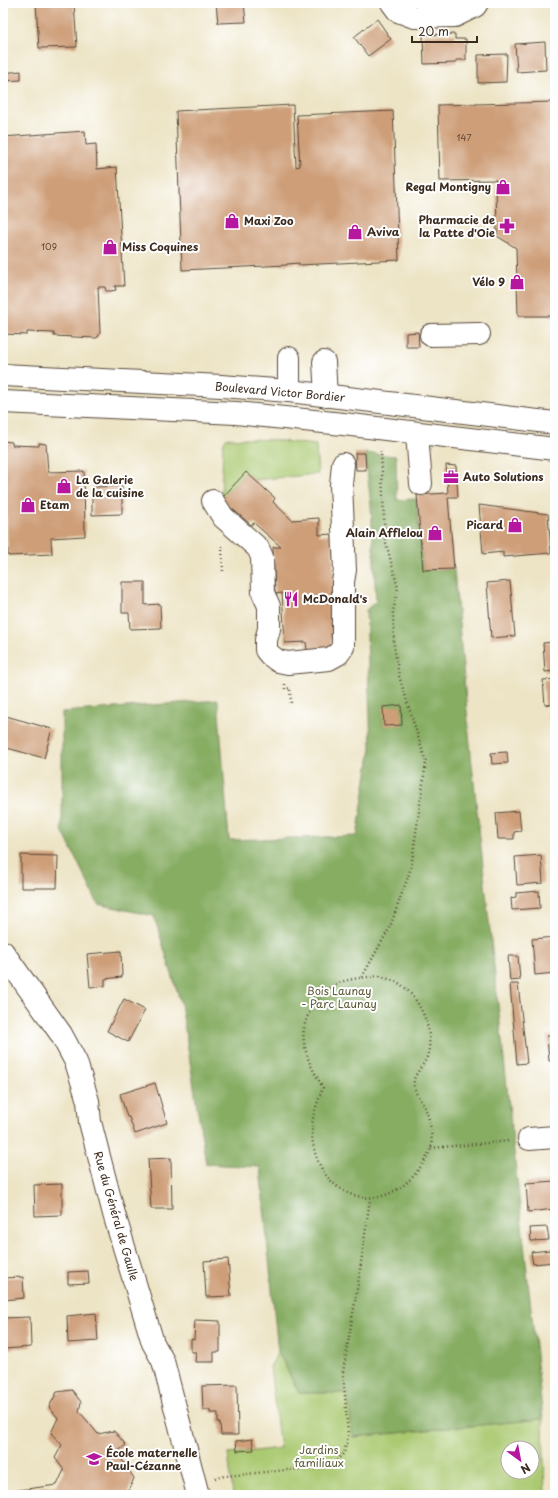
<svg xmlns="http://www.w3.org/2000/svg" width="558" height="1498" viewBox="0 0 558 1498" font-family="'Playpen Sans',sans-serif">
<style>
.green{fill:#aac971;stroke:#727a48;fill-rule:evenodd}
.forest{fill:#87ad63;stroke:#616c40}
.building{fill:#ce9e78}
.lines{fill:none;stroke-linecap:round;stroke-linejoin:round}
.minor-casing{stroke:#564637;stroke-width:24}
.major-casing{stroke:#564637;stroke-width:24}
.path{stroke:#564637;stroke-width:2.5;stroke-dasharray:1 3;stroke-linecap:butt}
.minor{stroke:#fff;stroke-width:22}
.major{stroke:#fff;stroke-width:22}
.labels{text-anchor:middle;stroke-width:4;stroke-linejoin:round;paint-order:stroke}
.number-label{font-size:9px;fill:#604734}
.poi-label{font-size:11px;font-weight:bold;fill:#3b2a1e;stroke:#fff;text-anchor:start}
.street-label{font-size:11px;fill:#3b2a1e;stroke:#fff}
.park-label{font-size:11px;fill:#5c5a37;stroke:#fff}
</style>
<rect width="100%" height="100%" fill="#fff"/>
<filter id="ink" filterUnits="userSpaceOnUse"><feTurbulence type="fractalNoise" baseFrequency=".025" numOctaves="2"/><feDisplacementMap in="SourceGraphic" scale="8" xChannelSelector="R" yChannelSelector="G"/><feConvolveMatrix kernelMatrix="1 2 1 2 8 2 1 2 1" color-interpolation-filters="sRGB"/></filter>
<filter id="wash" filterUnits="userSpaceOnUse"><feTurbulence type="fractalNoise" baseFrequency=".012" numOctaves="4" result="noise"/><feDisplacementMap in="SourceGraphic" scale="16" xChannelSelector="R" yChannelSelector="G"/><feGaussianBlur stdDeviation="0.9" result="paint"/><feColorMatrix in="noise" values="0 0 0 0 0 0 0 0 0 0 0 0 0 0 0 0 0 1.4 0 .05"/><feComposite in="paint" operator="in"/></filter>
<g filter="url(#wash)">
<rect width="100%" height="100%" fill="#ede4c5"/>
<!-- green -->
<path class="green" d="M226 438 273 440 316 445 318 474 255 480 246 472 221 499 223 444Z
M278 1352 299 1393H347L354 1437 543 1419 545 1495H233L228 1454 280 1448 270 1367ZM508 1448H532V1472H508Z"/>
<!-- forest -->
<path class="forest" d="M365 453 396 456 397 500 416 499 423 570 454 569 471 755 543 1419 353 1437 347 1393H299L278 1352 260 1167 206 1164 181 1004 154 916 98 904 62 830V712L218 700 229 840 357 836 371 748 366 610 376 601 371 506Z"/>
<g id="blocks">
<!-- building -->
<path class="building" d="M36 3H74L77 47 39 48Z
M216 3H244L246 22 218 23Z
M336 3H363V4L336 6Z
M377 19 391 39 368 56 354 37Z
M455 34V39H466V60H456V63L424 64 423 35Z
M545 42 546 70 517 72 515 44Z
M507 54 506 82 478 83V55Z
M21 71V80L3 81V73Z
M555 102V316H518L516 248 497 236 496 180 440 181 438 105Z
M293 105 296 167 300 166 297 115 393 111 399 260 299 265V263L287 264V265L182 270 176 111Z
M85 131 86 145 96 144 97 169 117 167 124 286H115L116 290 111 291H106L105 287H98L100 333 98 337 96 338 54 336V333L27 332V335L3 334V137Z
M418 332 419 347H406V333Z
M3 441 12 442V445L39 446V443L46 444 48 472 84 471 85 536 51 538 52 554 8 556Z
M355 453H365L366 470H356Z
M446 465 456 466 458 497H448L454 569 423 570 417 495 448 493Z
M246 472 275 498 273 502 292 520 319 518V535L332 534 337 633H331L332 651 307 650 306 642 285 643 282 593 275 594 273 547H281L254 523 251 525 221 499Z
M122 486V514L92 515V487Z
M479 505 548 514 551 553 503 557V552L483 554Z
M510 581 515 636 491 638 487 583Z
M122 582H145V605L160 604 161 628 130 629 129 613H122Z
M555 642V671L545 672 543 643Z
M555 679V704L545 705 543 680Z
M401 705 402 725 384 726 383 707Z
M6 716 52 729 44 758 3 747V728Z
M552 716H555V745H554Z
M507 752 508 763 492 764 491 753Z
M551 768H555V798H554Z
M519 811 521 831 514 832V839H498L496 813Z
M21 855 58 856 57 888H21Z
M541 855 543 883 517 885 515 857Z
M539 891 540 908 512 910 511 898 516 897V893Z
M555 937V973L535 975 532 939Z
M121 951 122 977 105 979V986L90 987 87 954Z
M508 956H518L520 980 510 981Z
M510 984H518L527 1063 517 1064Z
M124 999 145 1010 128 1042 107 1031Z
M3 1034H5V1061H3Z
M555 1035V1061H549L547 1036Z
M155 1083 167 1123 135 1134 129 1117H127L120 1094Z
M171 1158 172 1209H151L148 1159Z
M555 1181V1209L528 1212 526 1183Z
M62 1184V1215L35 1216 34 1185Z
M547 1227 549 1240 531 1241 530 1228Z
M550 1250V1252H555V1262L533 1264 531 1252Z
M228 1259 231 1296 206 1297 204 1261Z
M88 1271 89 1283 68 1284V1272Z
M23 1277 24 1298 3 1300V1278Z
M96 1313 98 1341 68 1343 67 1316Z
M30 1317 31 1347 4 1349 3 1318Z
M195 1320 220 1321V1352H214V1362H195L196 1352H191V1339L194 1340Z
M237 1385 238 1435H221L220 1423H218V1413H210V1410H203L202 1386Z
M72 1390 81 1402 79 1411 98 1434 114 1431 126 1445 117 1452 134 1478 128 1493 130 1495H10L11 1491 57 1485 64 1470 55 1458 62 1445 51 1433 58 1418 49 1407 57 1392Z
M252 1439 254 1450 237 1451 236 1441Z"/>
</g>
</g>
<g filter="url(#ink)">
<use href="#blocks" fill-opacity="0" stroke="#564637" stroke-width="1"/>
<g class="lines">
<!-- minor casing -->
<g class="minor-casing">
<path id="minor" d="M392 3 398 11 414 17 455 16 475 6 477 3
M431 335 479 334
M289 358V391
M324 362 326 396
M417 434 421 484
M213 501 223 517 258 548 262 557 263 593 269 606V629L266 640V650L270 655 278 661 288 663 329 659 338 654 343 647V582L345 570 341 485 343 464
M3 952 61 1034 76 1062 88 1101 90 1122 114 1214 153 1343 163 1361 198 1495
M529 1139 555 1137"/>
</g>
<!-- major casing -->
<g class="major-casing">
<path id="major" d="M3 375 221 386 289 391 555 423
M3 402 236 413 343 424 555 449"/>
</g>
<!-- path -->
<path class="path" d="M222 546 223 573
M285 684V689L290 688 291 703
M380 976C386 979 395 980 400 984 420 998 434 1030 428 1054 426 1063 415 1073 414 1080 412 1090 421 1100 425 1108 430 1119 433 1135 431 1147 429 1156 421 1166 416 1173 375 1222 313 1192 312 1132 311 1118 318 1101 323 1088 318 1078 311 1068 308 1058 305 1049 302 1037 304 1028 307 1010 323 988 341 982 354 978 367 977 380 976Z
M362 977 390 927 411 868 426 762 399 676 394 646 393 612 398 588 385 539 381 451
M431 1148 509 1141
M215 1478 226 1476 286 1470 323 1468 336 1461 344 1453 348 1436 343 1372 358 1284 370 1199"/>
<!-- minor -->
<use href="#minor" class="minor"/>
<!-- major -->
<use href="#major" class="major"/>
</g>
</g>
<!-- icons -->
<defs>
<g id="shop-bare" transform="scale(1.2)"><path d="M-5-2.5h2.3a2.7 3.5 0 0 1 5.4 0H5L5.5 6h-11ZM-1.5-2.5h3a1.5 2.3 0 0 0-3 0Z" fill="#b5179e" stroke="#fff" stroke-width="2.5" paint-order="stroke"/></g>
<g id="pharmacy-bare" transform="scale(1.2)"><path d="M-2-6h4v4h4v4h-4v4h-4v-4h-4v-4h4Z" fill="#b5179e" stroke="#fff" stroke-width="2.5" paint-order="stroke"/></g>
<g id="office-bare" transform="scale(1.2)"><path d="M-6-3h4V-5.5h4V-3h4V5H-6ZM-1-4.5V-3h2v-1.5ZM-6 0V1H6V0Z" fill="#b5179e" stroke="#fff" stroke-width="2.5" paint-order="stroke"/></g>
<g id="restaurant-bare" transform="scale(1.2)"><path d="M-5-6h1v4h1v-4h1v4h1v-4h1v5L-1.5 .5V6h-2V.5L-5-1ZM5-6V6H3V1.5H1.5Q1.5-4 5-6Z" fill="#b5179e" stroke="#fff" stroke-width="2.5" paint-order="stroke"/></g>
<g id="school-bare" transform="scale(1.2)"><path d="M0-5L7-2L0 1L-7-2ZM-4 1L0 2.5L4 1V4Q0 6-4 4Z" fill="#b5179e" stroke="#fff" stroke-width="2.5" paint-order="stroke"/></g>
</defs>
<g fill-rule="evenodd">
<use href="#shop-bare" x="503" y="187"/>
<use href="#shop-bare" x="232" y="221"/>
<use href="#pharmacy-bare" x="507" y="226"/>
<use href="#shop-bare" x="355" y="232"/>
<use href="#shop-bare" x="110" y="247"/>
<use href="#shop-bare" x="517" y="282"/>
<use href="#office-bare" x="451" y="477"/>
<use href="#shop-bare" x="64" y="486"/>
<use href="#shop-bare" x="28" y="505"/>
<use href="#shop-bare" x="515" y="525"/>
<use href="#shop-bare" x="435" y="533"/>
<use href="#restaurant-bare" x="291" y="599"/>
<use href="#school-bare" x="94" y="1459"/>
</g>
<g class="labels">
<!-- number labels -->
<g class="number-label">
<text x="464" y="141">147</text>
<text x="49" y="250">109</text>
</g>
<!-- poi labels -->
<g class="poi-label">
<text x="491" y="191" text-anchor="end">Regal Montigny</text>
<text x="495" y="224" text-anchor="end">Pharmacie de<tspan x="495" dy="13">la Patte d'Oie</tspan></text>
<text x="244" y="225">Maxi Zoo</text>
<text x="367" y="236">Aviva</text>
<text x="122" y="251">Miss Coquines</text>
<text x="505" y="286" text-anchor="end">Vélo 9</text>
<text x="463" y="481">Auto Solutions</text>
<text x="76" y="484">La Galerie<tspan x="76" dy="13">de la cuisine</tspan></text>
<text x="40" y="509">Etam</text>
<text x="503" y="529" text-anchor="end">Picard</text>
<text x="423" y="537" text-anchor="end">Alain Afflelou</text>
<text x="303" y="603">McDonald's</text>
<text x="106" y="1457">École maternelle<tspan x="106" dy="13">Paul-Cézanne</tspan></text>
</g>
<!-- street labels -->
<g class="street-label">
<text transform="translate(280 392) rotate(5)" y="4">Boulevard Victor Bordier</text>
<text transform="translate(116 1216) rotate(74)" y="4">Rue du Général de Gaulle</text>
</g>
<!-- park labels -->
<g class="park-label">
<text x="339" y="995">Bois Launay<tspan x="339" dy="13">- Parc Launay</tspan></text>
<text x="319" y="1454">Jardins<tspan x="319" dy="13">familiaux</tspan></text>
</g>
</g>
<!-- margin -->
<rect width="558" height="1498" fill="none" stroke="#fff" stroke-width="16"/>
<!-- north arrow -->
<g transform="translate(520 1460) rotate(148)"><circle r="19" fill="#ffffff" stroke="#b1aaa5"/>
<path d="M0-3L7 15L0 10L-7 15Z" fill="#b5179e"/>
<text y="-6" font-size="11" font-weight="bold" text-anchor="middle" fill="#3b2a1e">N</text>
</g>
<!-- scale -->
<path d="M412 36v6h65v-6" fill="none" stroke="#3b2a1e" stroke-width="2"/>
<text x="418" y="36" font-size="12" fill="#3b2a1e" stroke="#ffffff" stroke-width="3" paint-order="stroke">20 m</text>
</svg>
